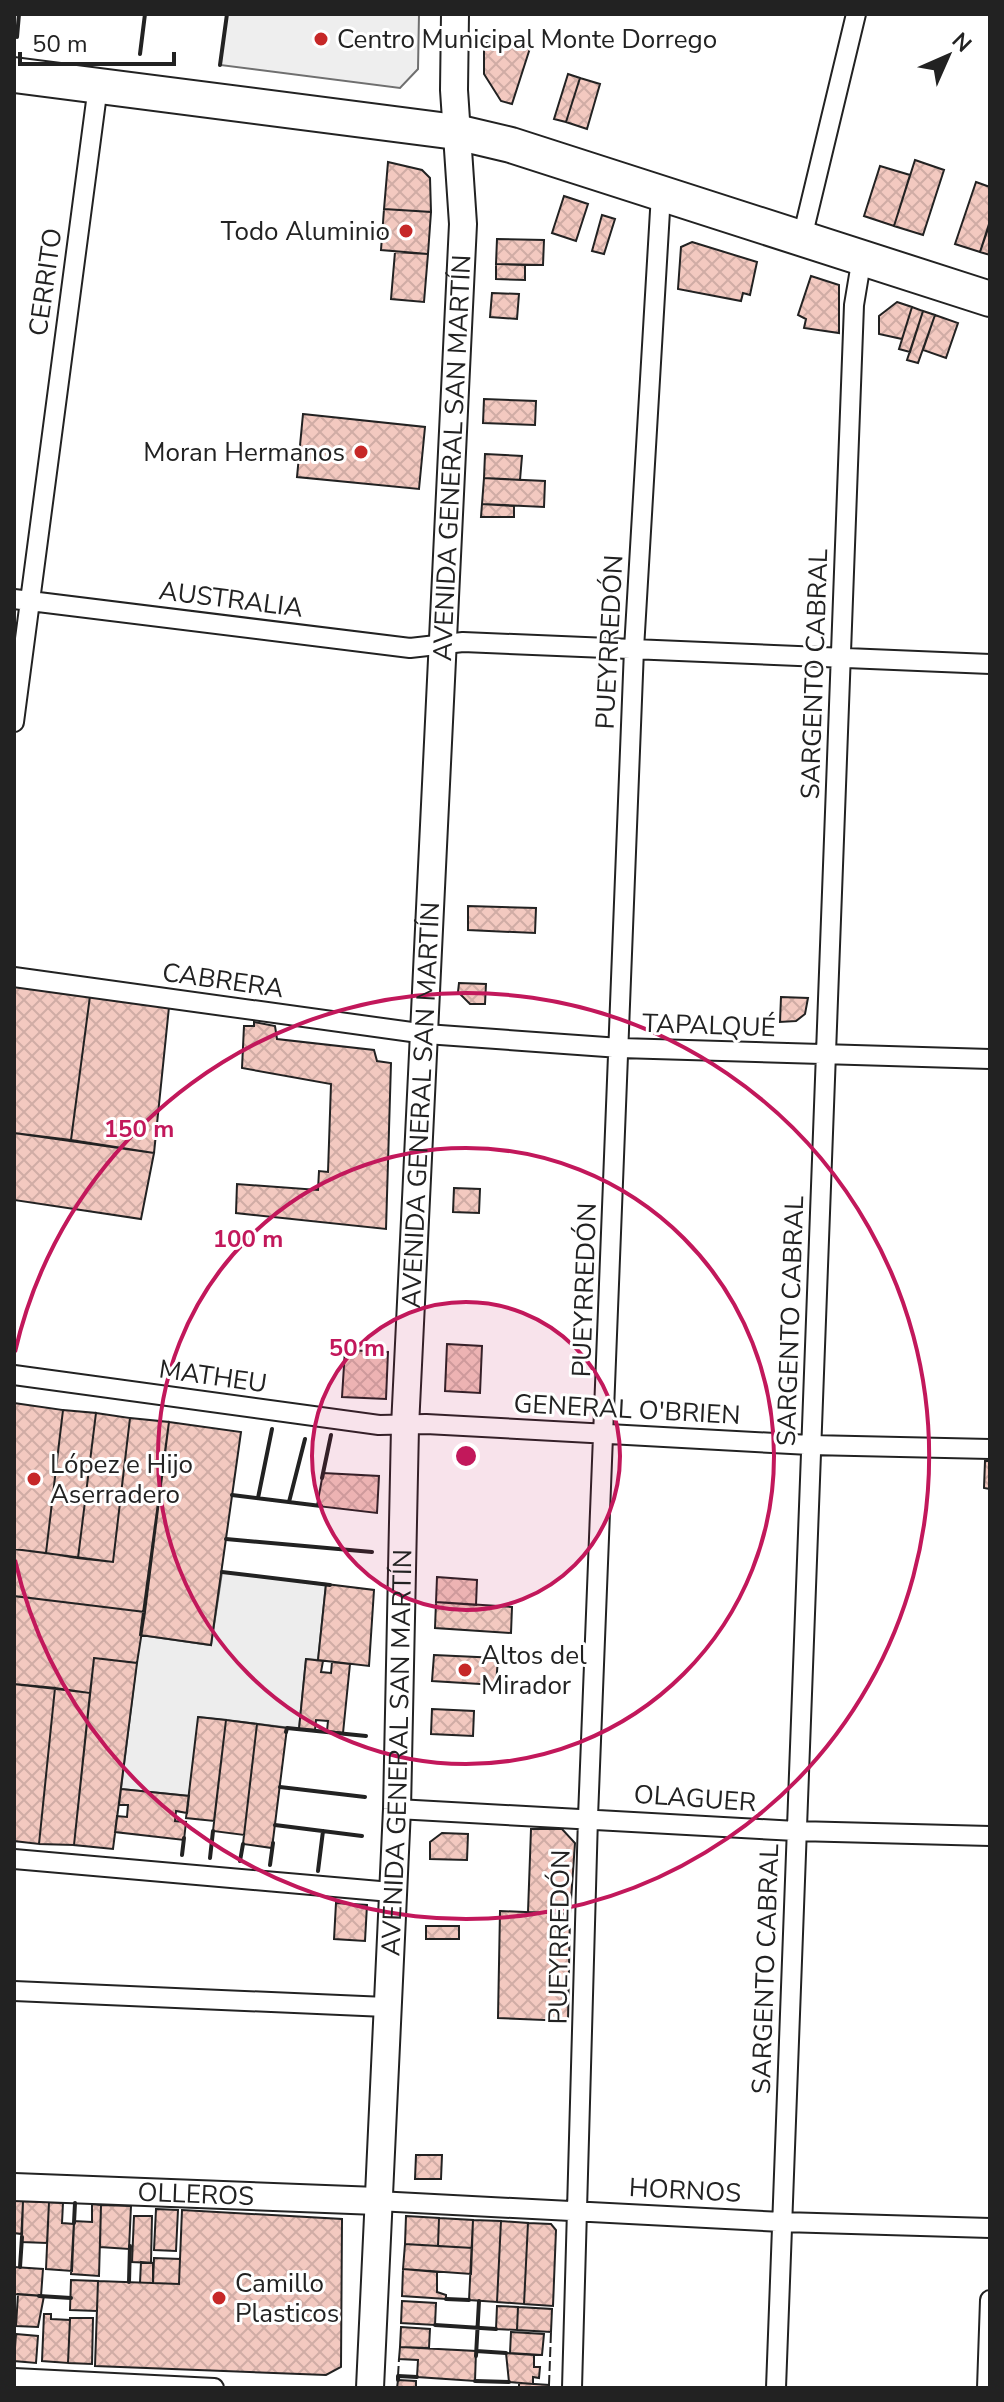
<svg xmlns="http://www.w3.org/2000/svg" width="1004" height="2402" viewBox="0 0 1004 2402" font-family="'Nunito Sans',sans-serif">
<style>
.pitch{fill:#eee;stroke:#6f6f6f;stroke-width:2}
.parking{fill:#ededed;stroke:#6f6f6f;stroke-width:2}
.building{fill:url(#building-cross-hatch);stroke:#222;stroke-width:2}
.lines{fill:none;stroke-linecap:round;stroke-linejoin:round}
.street-casing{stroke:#222;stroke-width:22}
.secondary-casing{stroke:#222;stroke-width:30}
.highway-casing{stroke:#222;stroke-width:38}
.street{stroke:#fff;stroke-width:18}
.secondary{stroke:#fff;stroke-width:26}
.highway{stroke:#fff;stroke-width:34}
.fence{stroke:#222;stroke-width:2;stroke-dasharray:10 4;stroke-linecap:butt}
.wall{stroke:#222;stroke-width:4}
.ring{fill:none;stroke:#c2185b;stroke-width:4}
.poi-dot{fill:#c62828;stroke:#fff;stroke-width:3}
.labels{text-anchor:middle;stroke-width:6;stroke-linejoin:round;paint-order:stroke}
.poi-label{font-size:26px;fill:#222;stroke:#fff;text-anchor:start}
.street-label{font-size:26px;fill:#222;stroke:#fff}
.centre{fill:#c2185b;stroke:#fff;stroke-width:4}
.ring-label{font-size:24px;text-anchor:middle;font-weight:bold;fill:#c2185b;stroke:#fff;stroke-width:6;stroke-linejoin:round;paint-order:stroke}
</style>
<defs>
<pattern id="building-cross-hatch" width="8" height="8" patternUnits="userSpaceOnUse" patternTransform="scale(2)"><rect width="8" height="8" fill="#f3c9c0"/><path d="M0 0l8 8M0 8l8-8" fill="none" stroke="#d0aca5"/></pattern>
</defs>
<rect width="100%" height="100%" fill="#fff"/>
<!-- pitch -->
<path class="pitch" d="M227 14H419L418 69 400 88 220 65Z"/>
<!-- parking -->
<path class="parking" d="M222 1572 326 1584 318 1660 306 1659 299 1729 199 1717 189 1796 121 1789 140 1635 211 1645Z"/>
<!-- building -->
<path class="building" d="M484 43 531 45 512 104 501 101 484 74Z
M568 74 580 78 566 122 554 119Z
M580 78 600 84 587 129 566 122Z
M915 160 944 170 923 235 894 226Z
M388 162 422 170 430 178 431 212 384 209Z
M880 166 910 175 894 226 864 216Z
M976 182 990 187V223L980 252 955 244Z
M564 196 588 204 576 241 552 233Z
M384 209 431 212 428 254 381 250Z
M602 215 615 219 604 254 592 251Z
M989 224H990V255L980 252Z
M497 239 544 240 543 265 496 264Z
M692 242 757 262 750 295 743 293 741 301 678 289 681 247Z
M395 252 428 254 424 302 391 299Z
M496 264 525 265V280L496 279Z
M811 276 839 285V333L804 328 806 319 798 315Z
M492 293 519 294 517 319 490 317Z
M897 302 912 307 902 339 879 334V316Z
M912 307 923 311 910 352 899 349Z
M923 311 935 315 918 363 907 360Z
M935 315 958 323 946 358 923 350Z
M484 399 536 401 535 425 483 423Z
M303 414 425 427 419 489 297 477Z
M485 454 522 456 520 480 484 478Z
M484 478 545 481 544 507 482 504Z
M482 504 514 506V517H481Z
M468 906 536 908 535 933 468 930Z
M459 983 486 984 485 1004H470L458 992Z
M14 986 90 996 71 1140 14 1133Z
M90 996 169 1007 154 1153 71 1140Z
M781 997 808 998 805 1014 796 1021 780 1022Z
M254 1022 275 1026 277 1039 374 1050 377 1061 391 1063 386 1229 236 1213 237 1184 318 1190 319 1171 328 1172 331 1084 242 1068 244 1026H254Z
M14 1133 154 1153 141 1219 14 1200Z
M454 1188 480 1189 479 1213 453 1212Z
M447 1344 482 1346 480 1393 445 1391Z
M345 1350 388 1352 386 1399 342 1397Z
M14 1403 63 1410 46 1553 14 1549Z
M63 1410 96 1413 78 1558 46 1553Z
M96 1413 130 1418 113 1562 78 1558Z
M130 1418 169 1422 145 1612 14 1596V1549L113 1562Z
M169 1422 241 1432 211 1645 140 1635Z
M985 1461H990V1489L984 1488Z
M323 1473 379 1476 377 1513 317 1506Z
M437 1577 477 1580 476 1605 436 1602Z
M326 1584 374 1590 369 1666 318 1660Z
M14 1596 145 1612 137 1663 94 1658 90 1693 14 1684Z
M436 1602 512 1607 511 1633 435 1628Z
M434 1655 498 1658 496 1685 432 1681Z
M94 1658 137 1663 113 1849 74 1845Z
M306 1659 323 1661 321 1672 331 1673 332 1662 350 1664 343 1733 327 1731 328 1721 316 1720 315 1730 299 1729Z
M14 1684 55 1688 39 1844 14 1841Z
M55 1688 90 1693 74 1845 39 1844Z
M432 1709 474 1711 473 1736 431 1734Z
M198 1717 226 1720 214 1821 186 1818Z
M226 1720 257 1724 244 1835 213 1831Z
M257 1724 287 1728 272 1848 243 1844Z
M121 1789 189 1796 187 1813 176 1811 175 1821 186 1822 184 1840 115 1832 117 1816 127 1817 128 1805H119Z
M531 1829H562L575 1843 570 1914 528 1912Z
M442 1833 468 1834 467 1860 430 1859V1842Z
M336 1903 367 1905 365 1941 334 1939Z
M500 1911 570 1914 568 2021 498 2018Z
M426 1926H459V1939H426Z
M416 2155H442L441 2179H415Z
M14 2200 23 2201 22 2234 14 2233Z
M23 2201 49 2202 47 2243 21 2242Z
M49 2202 63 2203 62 2223 74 2224 72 2271 46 2269Z
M92 2204 101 2205 99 2276 71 2274 74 2221 92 2222Z
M101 2205 131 2206 129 2249 100 2247Z
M156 2209 178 2210 176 2251 154 2250Z
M182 2210 342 2219 341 2367 326 2375 95 2366 98 2281 179 2284Z
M134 2216H152L151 2263 132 2262Z
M406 2216 439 2218 438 2246 405 2244Z
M439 2218 473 2220 472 2248 438 2246Z
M473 2220 501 2221 497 2302 469 2300Z
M501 2221 528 2223 524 2304 497 2302Z
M528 2223 551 2224 556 2230 553 2306 524 2304Z
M405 2244 472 2248 471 2274 403 2269Z
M154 2258 180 2259 179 2284 153 2283Z
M141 2262 153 2263V2283H140Z
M14 2267 43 2269 41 2296 14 2294Z
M403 2269 437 2272V2292L446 2295V2299L402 2296Z
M71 2280 98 2281 97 2311 70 2310Z
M18 2294 44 2296 38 2327 16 2326Z
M402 2301 436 2303 435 2325 401 2323Z
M497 2306 518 2307 517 2330 496 2329Z
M518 2307 552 2309 551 2332 517 2330Z
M44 2314H51V2319L70 2320 68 2363 42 2361Z
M70 2318H93L92 2364 68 2363Z
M401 2327 430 2329 429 2348 400 2347Z
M511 2332 544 2334 542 2355 510 2353Z
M16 2334 38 2336 36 2363 14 2361Z
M400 2347 476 2351 475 2381 417 2377 418 2360 399 2359Z
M506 2353 534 2355V2367H540L539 2378 533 2377V2384L509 2382Z
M398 2380 416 2381V2388H397Z
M519 2383 549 2385V2388H519Z"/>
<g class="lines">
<!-- street casing -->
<g class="street-casing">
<path id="street" d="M802 238 856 14
M14 599 410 648 463 642 990 664
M14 722 98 86
M14 977 426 1034 620 1048 990 1059
M14 1375 379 1425 426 1424 810 1445 990 1449
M397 1809 796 1831 990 1836
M14 1859 391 1892
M14 1991 386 2007
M377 2201 782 2222 990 2228
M14 2378 214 2388
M572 2388 588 1817 634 649 661 194
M776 2388 854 305 862 257
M987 2388 990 2300"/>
</g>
<!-- secondary casing -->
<g class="secondary-casing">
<g id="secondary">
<path id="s1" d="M14 2187 377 2201"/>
<path id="s2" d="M370 2388 397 1809 405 1427 463 224 454 90 455 14"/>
</g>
</g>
<!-- highway casing -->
<g class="highway-casing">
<path id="highway" d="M14 75 456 132 511 145 990 299"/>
</g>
<!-- street -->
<use href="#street" class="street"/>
<!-- secondary -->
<use href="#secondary" class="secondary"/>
<!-- highway -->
<use href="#highway" class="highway"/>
<!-- fence -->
<path class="fence" d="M398 2376 399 2359
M549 2385 551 2332"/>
<!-- wall -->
<path class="wall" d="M17 37 19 14
M140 54 145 14
M220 65 227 14
M322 1478 331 1435
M232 1495 321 1506
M258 1498 272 1429
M289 1502 305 1439
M226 1539 372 1552
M222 1572 330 1585
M286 1732 287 1728 366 1736
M280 1787 365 1797
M275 1825 362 1836
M182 1855 184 1838
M210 1858 213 1831
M240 1861 243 1844
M270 1865 273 1843
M318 1871 323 1831
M74 2223 75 2203
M20 2267 22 2237
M129 2282 130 2246
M39 2296 71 2298
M446 2299 469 2300
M435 2325 496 2329
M476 2351 506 2353
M476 2356 479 2301
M398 2380V2376L417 2377
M475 2381 509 2382"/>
</g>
<!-- distance rings -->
<circle cx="466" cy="1456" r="154" fill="#c2185b" fill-opacity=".12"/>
<g class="ring">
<circle cx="466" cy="1456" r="154"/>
<circle cx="466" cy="1456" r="308"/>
<path d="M15 1352A463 463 0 1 1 15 1560"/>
</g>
<!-- markers -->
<g class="poi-dot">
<circle cx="321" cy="39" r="8"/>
<circle cx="406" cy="231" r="8"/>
<circle cx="361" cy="452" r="8"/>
<circle cx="34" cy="1479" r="8"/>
<circle cx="465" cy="1670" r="8"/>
<circle cx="219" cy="2298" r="8"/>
</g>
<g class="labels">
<!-- poi labels -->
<g class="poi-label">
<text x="337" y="48">Centro Municipal Monte Dorrego</text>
<text x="390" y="240" text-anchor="end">Todo Aluminio</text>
<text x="345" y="461" text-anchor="end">Moran Hermanos</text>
<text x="50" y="1473">López e Hijo<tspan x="50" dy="30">Aserradero</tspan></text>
<text x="481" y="1664">Altos del<tspan x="481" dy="30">Mirador</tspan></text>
<text x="235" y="2292">Camillo<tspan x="235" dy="30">Plasticos</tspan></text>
</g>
<!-- street labels -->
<g class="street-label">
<text transform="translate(45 282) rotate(-82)" y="9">CERRITO</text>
<text dy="9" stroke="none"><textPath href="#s2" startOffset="1932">AVENIDA GENERAL SAN MARTÍN</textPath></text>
<text transform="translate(231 599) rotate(7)" y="9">AUSTRALIA</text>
<text transform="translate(609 642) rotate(-87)" y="9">PUEYRREDÓN</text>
<text transform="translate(814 674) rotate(-88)" y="9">SARGENTO CABRAL</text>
<text transform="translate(223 980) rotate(8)" y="9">CABRERA</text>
<text transform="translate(709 1025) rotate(2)" y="9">TAPALQUÉ</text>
<text dy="9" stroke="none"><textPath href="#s2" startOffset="1284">AVENIDA GENERAL SAN MARTÍN</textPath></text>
<text transform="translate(584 1290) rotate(-88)" y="9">PUEYRREDÓN</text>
<text transform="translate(790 1321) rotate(-88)" y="9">SARGENTO CABRAL</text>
<text transform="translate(213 1376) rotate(8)" y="9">MATHEU</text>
<text transform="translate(627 1409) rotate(3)" y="9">GENERAL O'BRIEN</text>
<text dy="9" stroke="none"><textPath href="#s2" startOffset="636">AVENIDA GENERAL SAN MARTÍN</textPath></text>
<text transform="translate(695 1798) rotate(4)" y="9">OLAGUER</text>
<text transform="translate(559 1937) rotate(-89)" y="9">PUEYRREDÓN</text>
<text transform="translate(765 1969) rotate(-88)" y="9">SARGENTO CABRAL</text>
<text transform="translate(685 2190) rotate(3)" y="9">HORNOS</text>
<text dy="9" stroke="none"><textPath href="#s1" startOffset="182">OLLEROS</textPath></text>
</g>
</g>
<circle cx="466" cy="1456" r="12" class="centre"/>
<g class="ring-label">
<text x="139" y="1137">150 m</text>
<text x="248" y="1247">100 m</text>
<text x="357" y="1356">50 m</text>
</g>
<!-- border -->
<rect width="1004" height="2402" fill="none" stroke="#222222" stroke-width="32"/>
<!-- north arrow -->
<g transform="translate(948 56) rotate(45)" stroke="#ffffff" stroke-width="6" paint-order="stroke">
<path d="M0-6L14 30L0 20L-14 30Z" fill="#222222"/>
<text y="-12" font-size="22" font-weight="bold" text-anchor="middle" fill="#222222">N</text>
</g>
<!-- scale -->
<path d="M20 52v12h154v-12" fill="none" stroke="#222222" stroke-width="4"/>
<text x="32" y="52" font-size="24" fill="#222222" stroke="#ffffff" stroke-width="6" paint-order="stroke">50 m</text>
</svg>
